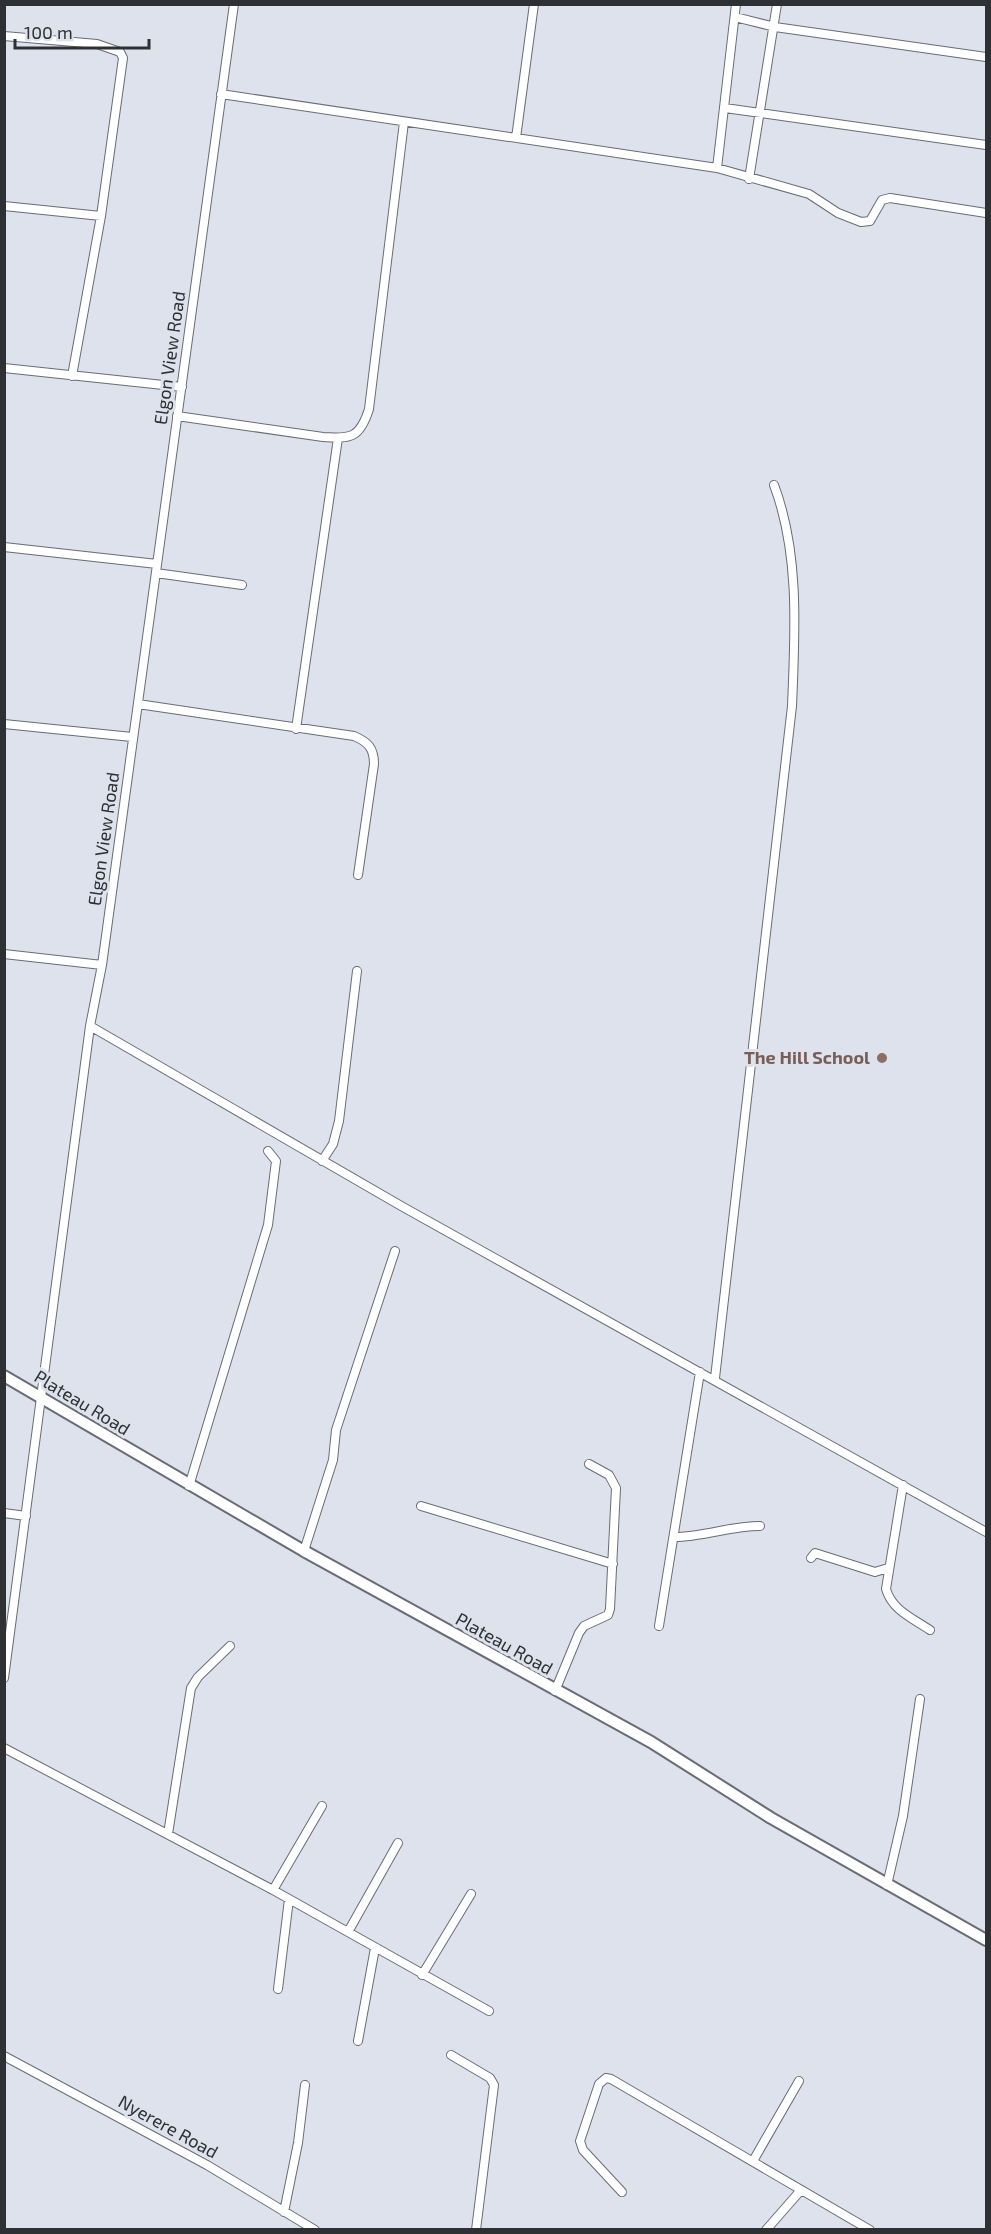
<svg xmlns="http://www.w3.org/2000/svg" width="991" height="2234" viewBox="0 0 991 2234" font-family="'Exo 2',sans-serif">
<style>
.lines{fill:none;stroke-linecap:round;stroke-linejoin:round}
.street-casing{stroke:#696c76;stroke-width:10}
.secondary-casing{stroke:#696c76;stroke-width:14}
.street{stroke:#fff;stroke-width:8}
.secondary{stroke:#fff;stroke-width:10}
.education-dot{fill:#8d6e63;stroke:#dde2ec;stroke-width:2}
.labels{text-anchor:middle;stroke-width:6;stroke-linejoin:round;paint-order:stroke}
.street-label{font-size:18px;fill:#2e3034;stroke:#dde2ec}
.education-label{font-size:18px;font-weight:bold;fill:#785e54;stroke:#dde2ec;text-anchor:end}
</style>
<rect width="100%" height="100%" fill="#dde2ec"/>
<g class="lines">
<!-- street casing -->
<g class="street-casing">
<path id="street" d="M735 17 775 27 986 57
M4 36 97 44 120 52 123 58 101 216 72 376
M221 94 717 168 809 194 838 213 861 222 870 221 882 200 890 198 986 213
M725 108 986 145
M516 138 534 4
M717 168 736 4
M749 179 777 4
M4 206 101 216
M4 368 182 387
M177 416 323 437C351 439 360 438 369 409L404 122
M4 547 157 564
M156 573 242 585
M138 704 354 736C368 742 374 748 374 764L358 875
M4 724 132 737
M296 729 338 438
M4 954 102 965
M90 1026 403 1207 986 1532
M322 1161 333 1144 339 1121 357 971
M715 1378 792 706C795 633 800 554 774 485
M903 1485 886 1589C892 1610 912 1618 930 1630
M189 1486 268 1225 276 1161 268 1151
M421 1506 613 1564
M4 1513 26 1516
M674 1537C703 1537 730 1526 760 1526
M304 1551 333 1460 336 1430 395 1251
M811 1558 815 1553 875 1572 888 1568
M659 1626 700 1372
M4 1678 90 1026 102 965 234 4
M555 1691 579 1633 584 1626 608 1615 610 1609 616 1488 609 1475 589 1464
M4 1748 273 1890 489 2011
M168 1834 191 1688 198 1677 230 1646
M887 1885 903 1816 920 1699
M273 1890 322 1806
M348 1932 398 1843
M422 1975 471 1894
M278 1989 289 1899
M358 2041 375 1948
M451 2055 490 2078 494 2085 476 2230
M4 2056 207 2165 315 2230
M753 2161 799 2081
M622 2192 583 2150 580 2141 599 2084 606 2078 611 2079 870 2230
M284 2212 298 2143 305 2085
M766 2230 801 2190"/>
</g>
<!-- secondary casing -->
<g class="secondary-casing">
<path id="secondary" d="M4 1376 304 1551 651 1742 771 1818 986 1940"/>
</g>
<!-- street -->
<use href="#street" class="street"/>
<!-- secondary -->
<use href="#secondary" class="secondary"/>
</g>
<!-- markers -->
<circle class="education-dot" cx="882" cy="1058" r="6"/>
<g class="labels">
<!-- street labels -->
<g class="street-label">
<text transform="translate(170 358) rotate(-82)" y="6">Elgon View Road</text>
<text transform="translate(104 839) rotate(-82)" y="6">Elgon View Road</text>
<text transform="translate(82 1403) rotate(31)" y="6">Plateau Road</text>
<text transform="translate(504 1644) rotate(29)" y="6">Plateau Road</text>
<text transform="translate(168 2127) rotate(29)" y="6">Nyerere Road</text>
</g>
<!-- education labels -->
<g class="education-label">
<text x="870" y="1064">The Hill School</text>
</g>
</g>
<!-- border -->
<rect width="991" height="2234" fill="none" stroke="#2e3034" stroke-width="12"/>
<!-- scale -->
<path d="M15 39v9h134v-9" fill="none" stroke="#2e3034" stroke-width="3"/>
<text x="24" y="39" font-size="18" fill="#2e3034" stroke="#dde2ec" stroke-width="4.5" paint-order="stroke">100 m</text>
</svg>
